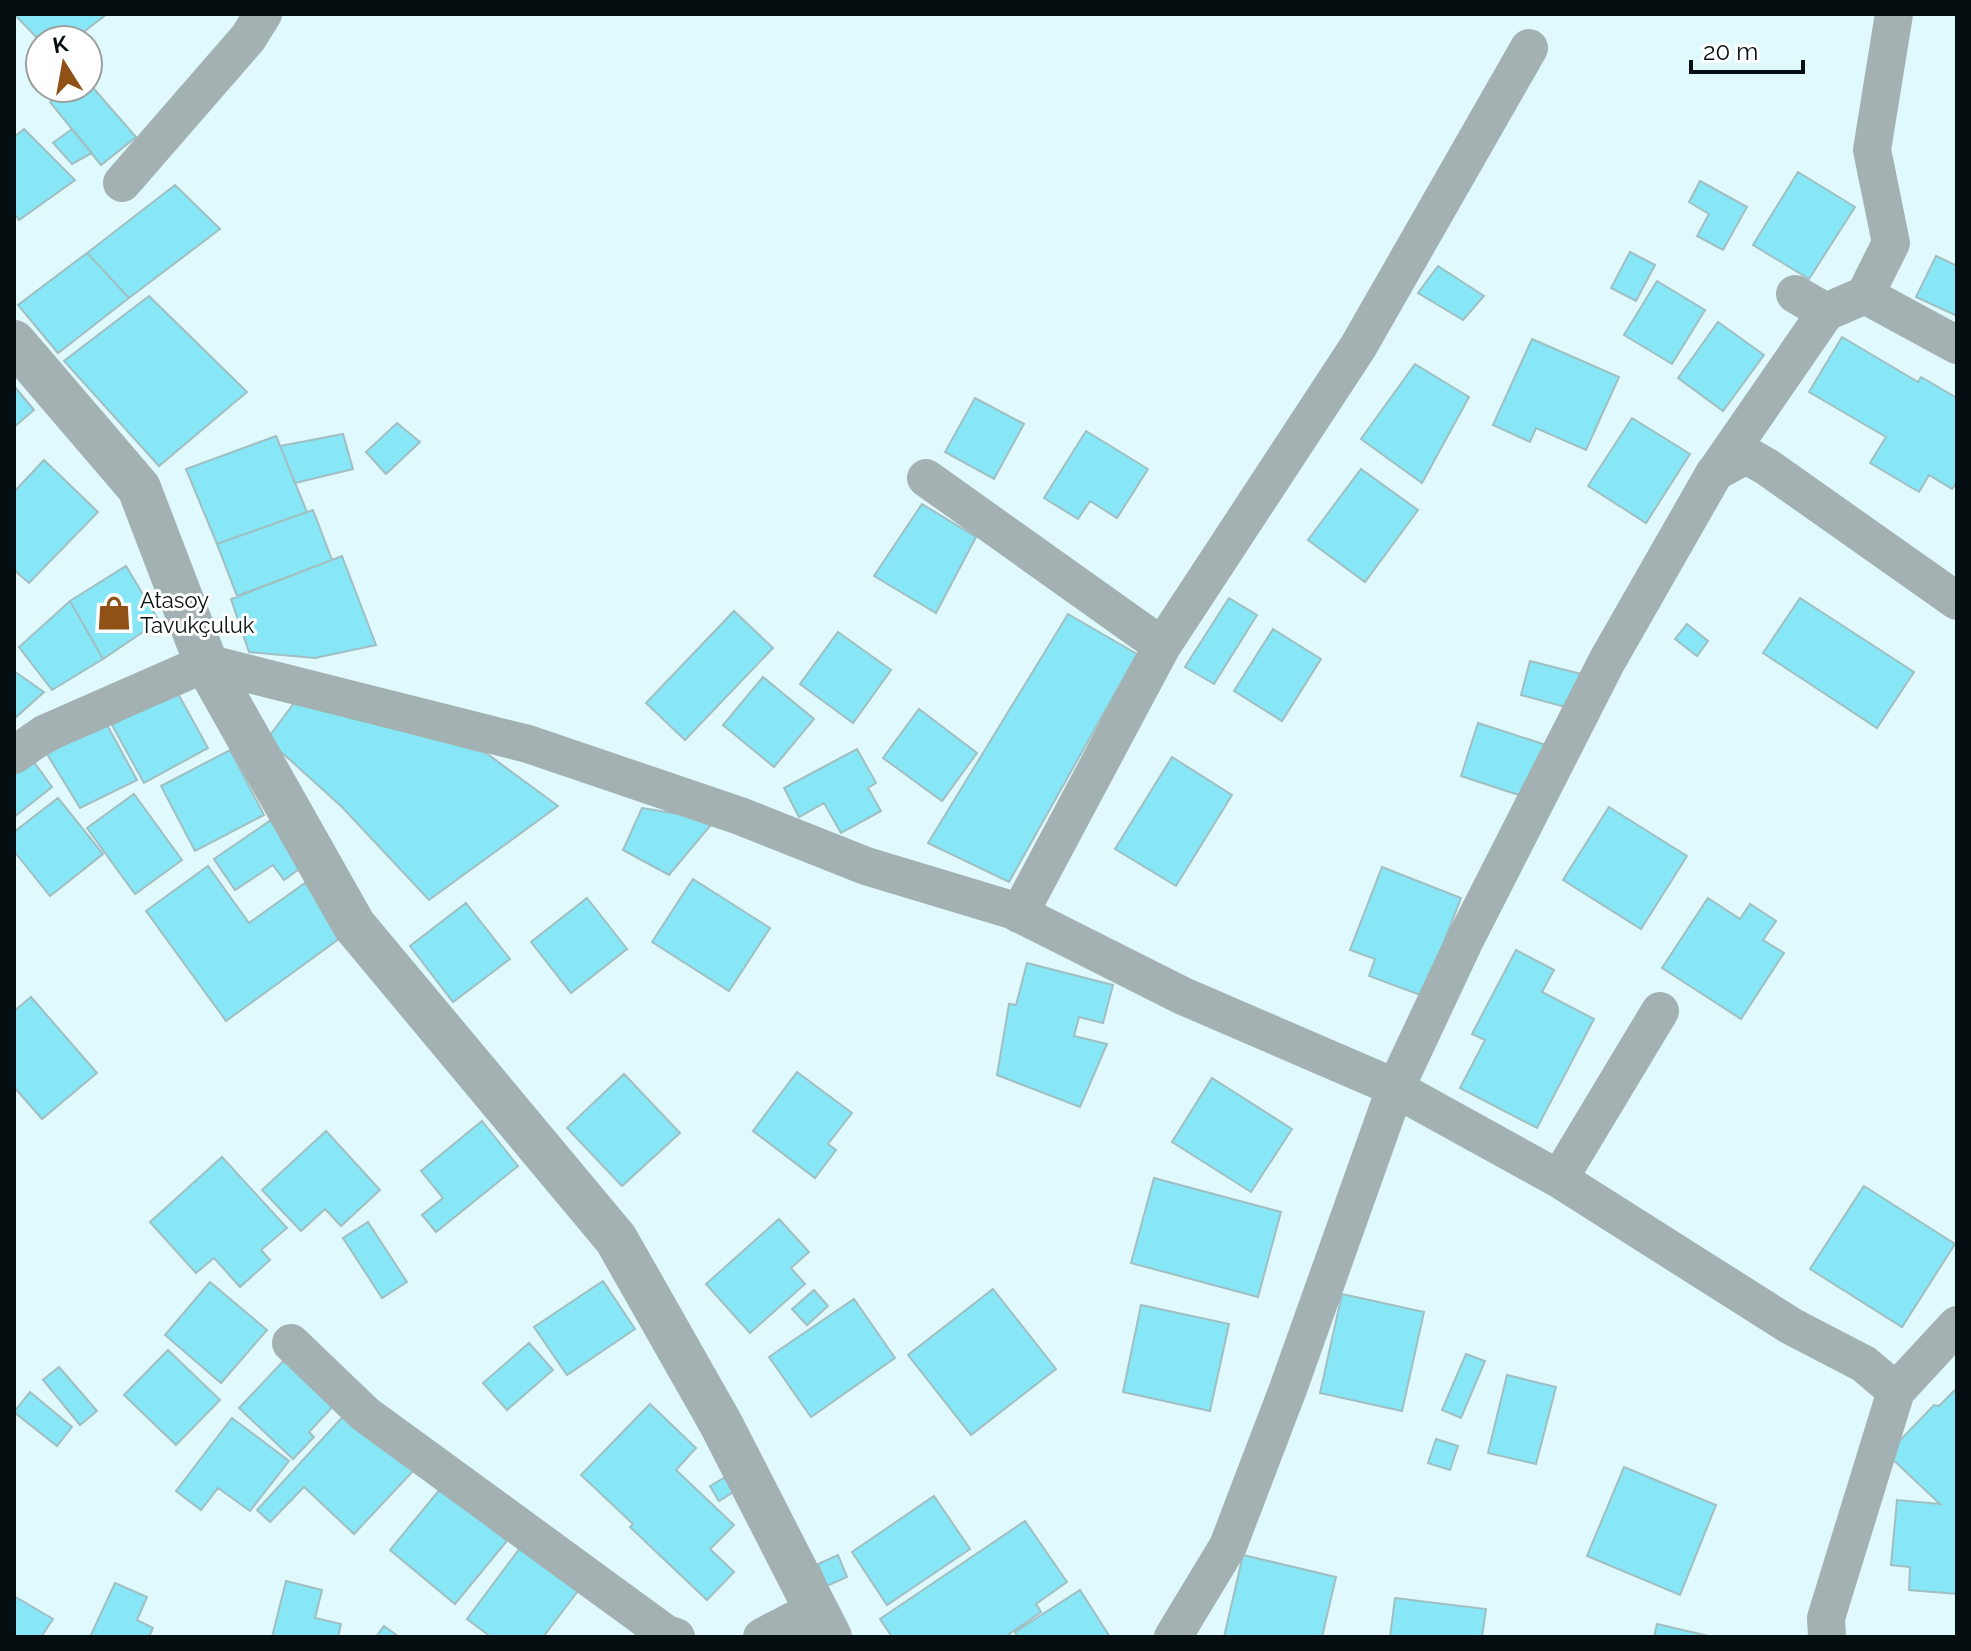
<svg xmlns="http://www.w3.org/2000/svg" width="1971" height="1651" viewBox="0 0 1971 1651" font-family="Raleway,sans-serif">
<style>
.building{fill:#87e7f6;stroke:#a0bfc3;stroke-width:2}
.lines{fill:none;stroke-linecap:round;stroke-linejoin:round}
.minor{stroke:#a4b1b3;stroke-width:38}
.tertiary{stroke:#a4b1b3;stroke-width:44}
.labels{text-anchor:middle;stroke-width:6;stroke-linejoin:round;paint-order:stroke}
.poi-label{font-size:22px;fill:#050f11;stroke:#fff;text-anchor:start}
</style>
<rect width="100%" height="100%" fill="#e0f9fd"/>
<!-- building -->
<path class="building" d="M14 14H107L73 40 40 41Z
M88 82 136 137 101 165 50 102 71 88H88Z
M24 129 75 180 19 220 14 213V137Z
M72 129 92 153 72 164 53 143Z
M1798 172 1855 207 1809 279 1753 245Z
M1700 181 1747 207 1723 250 1697 236 1709 214 1689 202Z
M175 185 220 229 129 298 87 253Z
M1630 252 1655 265 1636 301 1611 288Z
M87 253 129 298 58 353 18 305Z
M1936 256 1957 266V316L1916 297Z
M1438 266 1484 296 1463 320 1418 293Z
M1657 281 1705 310 1672 364 1624 335Z
M149 296 247 392 159 466 64 361Z
M1718 322 1764 355 1723 411 1678 378Z
M1842 337 1918 382 1921 377 1957 398V482L1952 489 1929 475 1919 492 1870 463 1886 437 1809 392Z
M1532 339 1619 377 1586 450 1536 428 1530 442 1493 425Z
M1415 364 1469 397 1422 483 1361 439Z
M14 386 34 410 14 427Z
M975 398 1024 424 994 479 945 452Z
M1632 418 1690 454 1646 523 1588 486Z
M397 423 420 442 386 474 366 452Z
M1086 431 1148 469 1117 518 1090 501 1078 519 1044 498Z
M343 434 353 469 295 483 280 446Z
M276 436 307 512 217 544 186 469Z
M44 460 98 512 29 583 14 570V492Z
M1361 469 1418 510 1365 582 1308 540Z
M922 504 976 537 936 613 874 576Z
M313 510 332 560 237 596 217 544Z
M342 556 376 645 315 658 249 652 231 599Z
M126 566 159 621 103 659 70 601Z
M1229 598 1257 615 1214 684 1185 667Z
M1800 598 1914 672 1877 728 1763 653Z
M70 601 103 659 52 690 19 647Z
M734 611 773 648 685 740 646 703Z
M1068 614 1137 654 1009 882 928 843Z
M1687 624 1708 641 1697 656 1675 639Z
M1273 629 1321 659 1282 721 1234 691Z
M838 632 891 670 853 723 800 684Z
M1530 661 1589 676 1580 711 1521 695Z
M14 671 44 692 14 719Z
M763 677 814 719 774 767 723 725Z
M176 690 208 748 144 783 112 725Z
M295 702 486 753 558 806 429 900 342 807 267 739Z
M919 709 977 753 942 801 883 758Z
M106 723 137 780 80 808 47 754Z
M1478 723 1546 745 1528 798 1461 776Z
M857 749 876 783 868 788 881 811 841 833 824 803 799 817 784 788Z
M230 750 264 815 195 851 161 786Z
M29 755 52 787 14 817V766Z
M1172 757 1232 795 1176 886 1115 849Z
M134 794 182 860 135 894 87 828Z
M58 798 103 854 50 896 14 851V832Z
M1609 807 1687 856 1641 929 1563 880Z
M642 808 715 820 669 875 623 850Z
M271 820 302 867 284 880 273 865 235 890 214 859Z
M208 866 249 923 305 883 343 936 226 1021 146 911Z
M1382 867 1461 898 1423 996 1369 976 1375 959 1350 950Z
M693 879 770 928 729 991 652 942Z
M587 898 627 949 571 993 531 942Z
M1708 898 1740 919 1750 904 1776 921 1763 940 1784 953 1741 1019 1662 968Z
M466 903 510 959 453 1002 410 946Z
M1516 950 1554 970 1542 992 1594 1019 1537 1128 1460 1088 1485 1040 1472 1034Z
M1027 963 1113 985 1103 1023 1079 1017 1074 1036 1107 1044 1080 1107 997 1075 1009 1004 1016 1005Z
M31 997 97 1073 42 1119 14 1087V1011Z
M797 1072 852 1113 828 1144 836 1150 815 1178 753 1131Z
M624 1074 680 1133 622 1186 567 1128Z
M1212 1078 1292 1129 1251 1192 1172 1142Z
M482 1121 518 1166 436 1232 422 1215 443 1198 421 1171Z
M326 1131 380 1190 341 1226 325 1209 301 1231 262 1190Z
M222 1157 287 1228 261 1250 270 1260 240 1287 214 1258 196 1273 150 1222Z
M1154 1178 1281 1212 1258 1297 1131 1263Z
M1864 1186 1955 1244 1902 1327 1810 1269Z
M779 1219 809 1252 791 1268 805 1284 750 1333 706 1284Z
M368 1222 407 1282 382 1298 343 1238Z
M603 1281 635 1329 567 1375 534 1327Z
M210 1282 267 1330 221 1383 165 1335Z
M993 1289 1056 1369 971 1435 908 1355Z
M814 1290 828 1306 807 1325 792 1309Z
M1342 1294 1424 1312 1402 1411 1320 1393Z
M854 1299 895 1358 811 1417 769 1357Z
M1141 1305 1229 1324 1210 1411 1123 1392Z
M529 1343 553 1370 507 1410 483 1383Z
M168 1350 220 1400 176 1445 124 1395Z
M290 1354 339 1400 309 1432 314 1437 293 1459 239 1408Z
M1466 1354 1485 1361 1461 1418 1442 1410Z
M59 1367 97 1411 80 1425 43 1380Z
M1507 1375 1556 1387 1536 1464 1488 1453Z
M1957 1388V1594L1909 1590 1910 1567 1891 1565 1897 1500 1940 1504 1887 1454 1934 1405 1939 1406Z
M30 1392 72 1427 57 1446 14 1412Z
M650 1404 696 1448 676 1470 734 1525 710 1549 734 1572 707 1600 630 1527 633 1524 581 1475Z
M349 1410 414 1470 354 1534 304 1487 270 1522 257 1510Z
M232 1418 289 1461 250 1511 218 1488 201 1510 176 1491Z
M1436 1439 1458 1446 1450 1470 1428 1463Z
M1624 1467 1716 1505 1680 1595 1587 1556Z
M734 1472 743 1486 719 1501 710 1486Z
M441 1488 507 1541 455 1604 390 1550Z
M934 1496 970 1549 887 1605 852 1552Z
M1025 1521 1067 1582 1036 1604 1041 1612 1005 1637H892L880 1619Z
M526 1540 584 1583 543 1637H491L467 1619Z
M838 1555 847 1577 827 1586 818 1564Z
M1243 1555 1336 1577 1322 1637H1224Z
M286 1581 322 1590 315 1618 341 1624 338 1637H272Z
M115 1583 147 1597 137 1620 153 1628 149 1637H90Z
M1080 1590 1110 1637H1018L1015 1632Z
M14 1596 53 1619 41 1637H14Z
M1395 1598 1486 1609 1482 1637H1390Z
M1657 1624 1713 1637H1654Z
M384 1626 399 1637H376Z"/>
<g class="lines">
<!-- minor -->
<path class="minor" d="M1894 14 1872 150 1891 243 1865 295 1957 345
M122 183 248 38 263 14
M1795 294 1826 312
M1717 470 1826 312 1865 295
M926 478 1162 646
M14 755 44 734 206 663 528 744 740 816 866 866 1012 910 1183 996 1387 1084 1559 1179 1791 1326 1864 1364 1896 1391 1957 1325
M1019 914 1162 646 1358 347 1529 48
M1559 1179 1660 1011
M291 1343 365 1414 665 1633 676 1637
M762 1637 816 1609
M1173 1637 1228 1546 1288 1389 1395 1089 1464 942 1607 661 1715 472 1746 455 1767 467 1957 601
M1827 1637 1826 1618 1896 1391"/>
<!-- tertiary -->
<path class="tertiary" d="M14 342 139 488 206 663 354 925 616 1239 721 1424 830 1637"/>
</g>
<!-- icons -->
<defs>
<g id="shop-bare" transform="scale(2.76)"><path d="M-5-2.5h2.3a2.7 3.5 0 0 1 5.4 0H5L5.5 6h-11ZM-1.5-2.5h3a1.5 2.3 0 0 0-3 0Z" fill="#8f5116" stroke="#fff" stroke-width="2.5" paint-order="stroke"/></g>
</defs>
<g fill-rule="evenodd">
<use href="#shop-bare" x="114" y="613"/>
</g>
<g class="labels">
<!-- poi labels -->
<g class="poi-label">
<text x="140" y="608">Atasoy<tspan x="140" dy="25">Tavukçuluk</tspan></text>
</g>
</g>
<!-- border -->
<rect width="1971" height="1651" fill="none" stroke="#050f11" stroke-width="32"/>
<!-- north arrow -->
<g transform="translate(64 64) rotate(349)"><circle r="38" fill="#ffffff" stroke="#9b9fa0" stroke-width="2"/>
<path d="M0-6L14 30L0 20L-14 30Z" fill="#8f5116"/>
<text y="-12" font-size="22" font-weight="bold" text-anchor="middle" fill="#050f11">K</text>
</g>
<!-- scale -->
<path d="M1691 60v12h112v-12" fill="none" stroke="#050f11" stroke-width="4"/>
<text x="1703" y="60" font-size="24" fill="#050f11" stroke="#ffffff" stroke-width="6" paint-order="stroke">20 m</text>
</svg>
